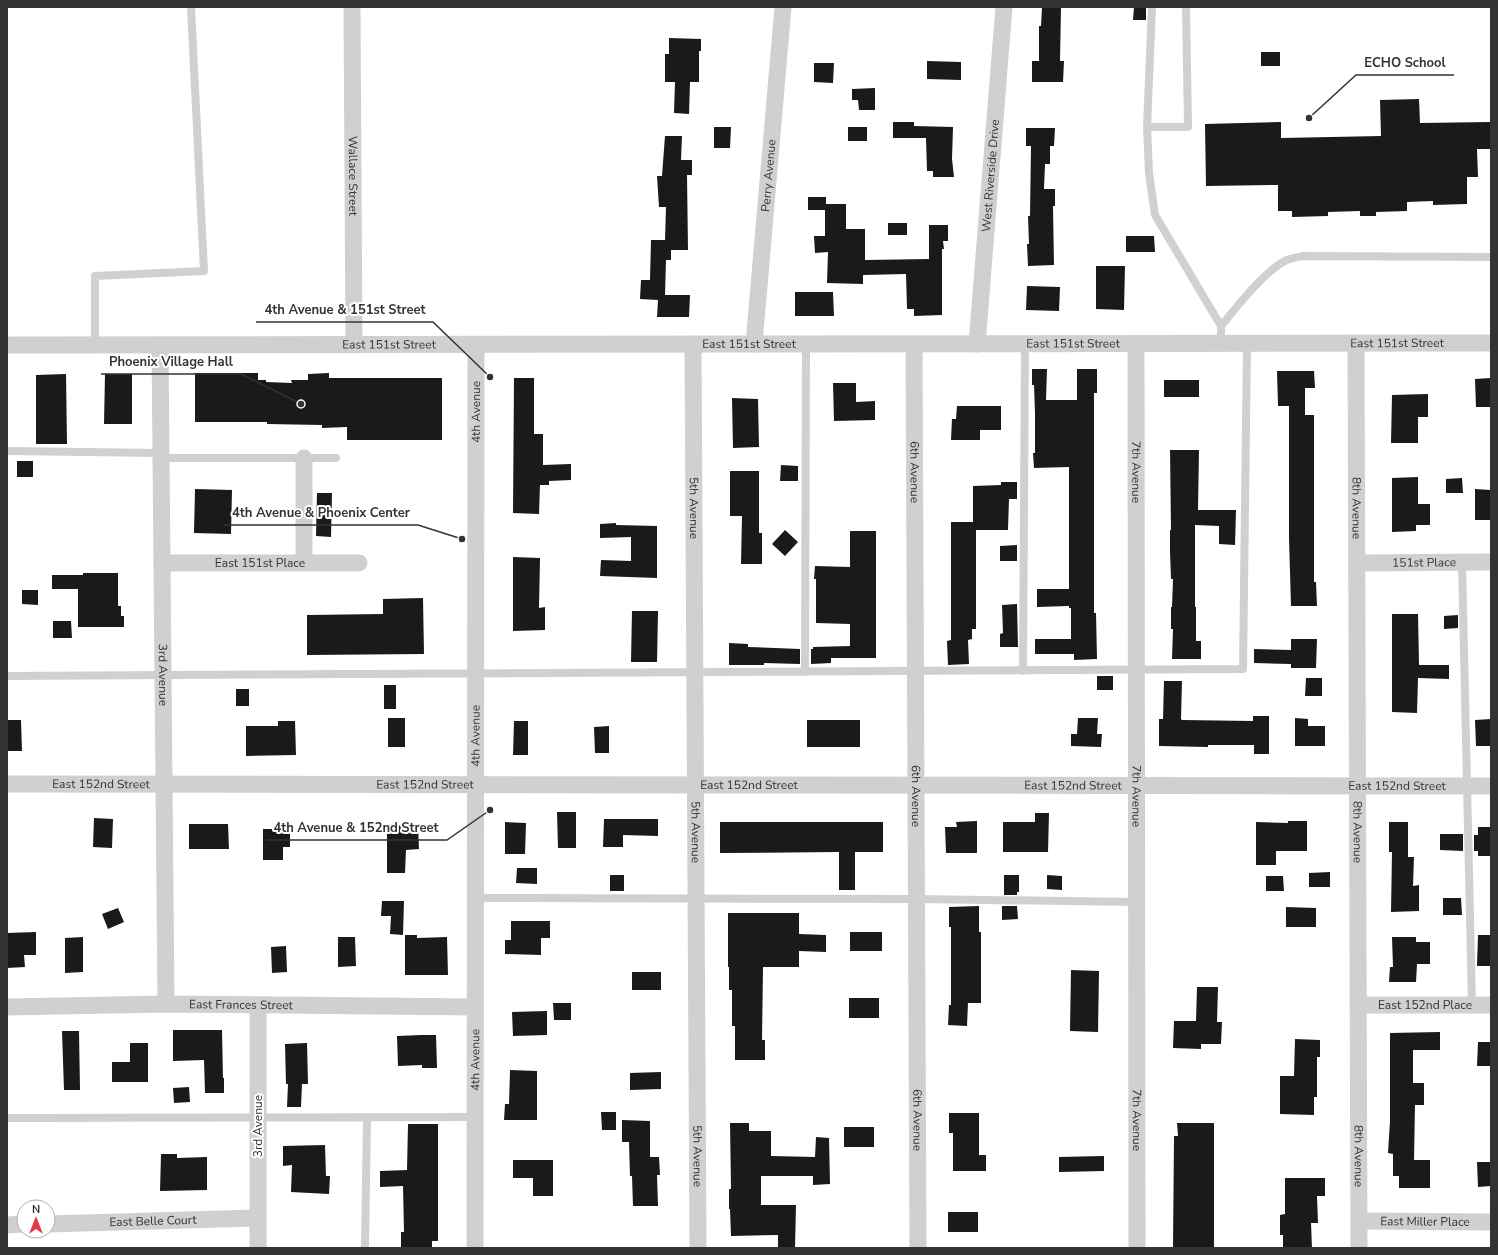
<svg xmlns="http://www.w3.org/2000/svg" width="1498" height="1255" viewBox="0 0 1498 1255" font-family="'Nunito Sans',sans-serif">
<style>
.building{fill:#1a1a1a}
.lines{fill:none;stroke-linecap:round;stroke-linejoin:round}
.service{stroke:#d0d0d0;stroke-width:8}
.minor{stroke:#d0d0d0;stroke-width:17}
.labels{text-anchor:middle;stroke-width:4;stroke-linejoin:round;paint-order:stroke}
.street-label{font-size:12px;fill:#333;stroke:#fff}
.leader{fill:none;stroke:#333;stroke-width:1.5}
.callout-dot{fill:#333;stroke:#fff;stroke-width:1.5}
.callout-label{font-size:13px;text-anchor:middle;font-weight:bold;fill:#333;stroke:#fff;stroke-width:4;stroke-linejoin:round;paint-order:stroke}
</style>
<rect width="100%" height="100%" fill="#fff"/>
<!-- building -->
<path class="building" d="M1042 7H1061L1060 61H1064L1063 82H1032V61H1039V26H1041Z
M1134 7H1146V20H1133Z
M669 38 701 39V51H699V82H690L689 114 674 113 675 82H665V54H669Z
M1261 52H1280V66H1261Z
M927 61 961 62V80L927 79Z
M814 63H834L833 83 814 82Z
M875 88V110H859L858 100H852V89Z
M1419 99 1420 123 1491 122V149H1477L1478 177H1467V204L1433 205V201L1407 202V211L1376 212V216H1360V211L1328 212V216L1292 217V211H1278V185L1206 186 1205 124 1281 122V138L1381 136 1380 100Z
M893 122H914V126L953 127 952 159 954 177H933V171H927L926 138H893Z
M714 127H731L730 148H714Z
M848 127H867V141H848Z
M1026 128H1055L1054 146H1050V164H1045L1044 189H1055V206H1053L1054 265 1028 266 1027 244H1029L1028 216H1030L1031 146H1026Z
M665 136H682L681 160H692V175H687L688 250H671V260H666L665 295H690L689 317H657L658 300 640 299 641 280H650L651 240H665L666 207H659L657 176H662Z
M808 197H826V204H846V229H865V260L929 259V225H948V241H943L944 249H942V315L914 316V309H907L906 274 863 275V284L827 283 828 252 815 253 814 236H825V210H808Z
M888 223H907V235H888Z
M1126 236H1154L1155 252H1126Z
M1096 266H1125L1124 310 1096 309Z
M1027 286 1060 287 1059 311 1026 310Z
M795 292H833L834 316H795Z
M1032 369H1047L1046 400H1077V369H1097V393H1094V613H1096L1097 659 1074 660V654H1035V639H1071V608H1069V606L1037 607V589H1069V467L1034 468 1033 453H1035V413L1034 385H1032Z
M1277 371H1314L1315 388H1305V415H1314V582H1316L1317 606H1291L1289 538V406H1278Z
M195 373H258V380H266V382L292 383 291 380H308V374L329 373V378H442V440H347V427L322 428V425L267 424V422H195Z
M66 374 67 444H36V375Z
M105 374H132V424H104Z
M514 378H534V434H543V465L571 464V480L549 481V485H540L539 514 513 513Z
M1491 378V407H1476L1475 379Z
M1164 380H1199V397H1164Z
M833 383H856V402L875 401V420L834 421Z
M1428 394V417H1418V443H1391L1392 395Z
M732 398 758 399 759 447 733 448Z
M957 406H1001V430H980V440H951L952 419H956Z
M1170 450H1199L1198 510H1236L1235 545 1219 544V526L1195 525V607H1196V641H1201V659H1172L1173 629H1171V607H1172L1173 579H1171L1170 552V530H1171Z
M17 461H33V477H17Z
M781 465 798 466V481H780Z
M730 471H759V533H762V564H741L742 516H730Z
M1418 477V504H1430V525H1416V531L1392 532V478Z
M1462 478 1463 493H1446V479Z
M1001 482H1017V499H1009L1008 530H976V629H972V639L968 640 969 664 948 665 947 641 951 640V522H973V486L1001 485Z
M195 489 232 490 231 534 194 533Z
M1475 489 1491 490V520H1475Z
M317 493H332L331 537 316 536Z
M616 523V525L657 526V578L600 576 601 560 631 561V537L600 538V524Z
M785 530 798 542 785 556 772 544Z
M850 531H876V658H831V663L811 664V649H813V647L850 646V624L816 623V579H814L815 566 850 567Z
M1017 545V561H1000V546Z
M513 557 540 558 539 608 545 607V630L513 631Z
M83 573H118V606H121V616H124V627H78V589H52V575H83Z
M22 590H38V605L22 604Z
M423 598 424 654 307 655V615L383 614V599Z
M1017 604 1018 647H1000V634L1003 633 1002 605Z
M632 611H658L657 662H631Z
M1392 614H1418L1419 665H1449V679L1418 678 1417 713 1392 712Z
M1458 615V628L1444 629V616Z
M53 621H71L72 638H53Z
M1291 639H1317L1316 668H1291V664L1254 663V649L1291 650Z
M729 643 748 644V647L800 649V664L764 663V665H729Z
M1097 676H1113V690H1097Z
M1306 678H1322V696H1305Z
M1164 681H1182L1181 719 1182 720 1253 721V716H1269V754H1254V745H1208V747L1159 746V719H1163Z
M384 685H396V709H384Z
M236 689H249V706H236Z
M388 718H405V747H388Z
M1078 718H1098L1097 734H1102L1101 747 1071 746V734H1077Z
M1295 718 1308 719V726H1325V746H1295Z
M1491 719V746H1476L1475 720Z
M7 720H21L22 751H7Z
M807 720H860V747H807Z
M278 721H295L296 755 246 756V726H278Z
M514 721H528V755H513Z
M609 726V753H595L594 727Z
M557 812H576V848H558Z
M1035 813H1049L1048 852H1003V822H1035Z
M94 818 113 819 112 848 93 847Z
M604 819H658V836L623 835V847H603Z
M977 821V853H946L945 827H957L956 822Z
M1288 821H1307V851H1276V865H1256V822L1288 823Z
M505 822 526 823 525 854H505Z
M720 822H883V852H855V890H839V852L720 853Z
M1389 822H1408V857H1414L1413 886 1419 885V911L1391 912 1392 852H1389Z
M189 824H228L229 849H189Z
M275 824H290V847H283V860H263V829H275Z
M418 825 419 849 406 850 405 873H387V826Z
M1478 827H1491V856H1478V851H1474V835H1478Z
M1440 834H1463V851L1440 850Z
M517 868H537V884L516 883Z
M1330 872V887H1309V873Z
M610 875H624V891H610Z
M1004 875H1019V892H1017V895H1004Z
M1047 875 1062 876V890L1047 889Z
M1266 876H1283L1284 891H1266Z
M1443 898H1461L1462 915H1443Z
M382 901H404L403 935 390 934 391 916H381Z
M979 906V932H981V1003H968L967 1026 948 1025 949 1005H951V927H949V907Z
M1002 906H1017L1018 919 1002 920Z
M1286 907 1316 908V927H1286Z
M118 908 124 922 108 929 102 914Z
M728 913H799V934L826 935V952L799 951V967H763L762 1040H765V1060H735V1026H732V990H729V967H728Z
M511 921H550V938H541V955L505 954V940H511Z
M36 932V955H24L25 967 7 968V933Z
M850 932H882V951H850Z
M405 935H417V938L447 937 448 975H405Z
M1478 935H1491V966H1477Z
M83 937V972L65 973V938Z
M338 937H355L356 966 338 967Z
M1392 937H1416V942H1430V964H1417L1416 982H1389L1390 967H1393Z
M286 946 287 972 272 973 271 947Z
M1071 970 1099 971 1098 1032 1070 1031Z
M632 972H661V990H632Z
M1197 987H1218L1217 1022H1222L1221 1044H1201V1049L1173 1048 1174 1021H1196Z
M849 998H879V1018H849Z
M553 1003H571V1020H554Z
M547 1011V1035L513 1036 512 1012Z
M173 1030H222L223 1078H224V1093H205L204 1060 173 1061Z
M62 1031H79L80 1090H64Z
M1440 1032V1050H1413V1083H1424V1105H1415L1414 1160H1430V1188H1399V1176H1393V1154L1388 1153 1390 1121V1033Z
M421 1035H436L437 1068H422V1065L398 1066 397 1036Z
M1295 1039 1320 1040V1057H1317V1097H1314V1115L1280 1114V1076H1294Z
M1478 1042H1491V1066H1477Z
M130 1043H148V1082H112V1062H130Z
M307 1043 308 1084H302L301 1107H287L288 1084H286L285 1044Z
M510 1070 537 1071V1120H504L505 1104H509Z
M661 1072V1089L630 1090V1073Z
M189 1087 190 1102 174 1103 173 1088Z
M601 1112H616V1130H602Z
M949 1113H979V1155H986V1171H953V1133H949Z
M622 1120 650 1121V1157H659L660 1175H657L658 1206H633L632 1176H630L629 1142H622Z
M730 1123H749V1131H771V1156L815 1157 816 1137 829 1138 830 1184 813 1185V1176H761V1205H796L795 1248H778V1235L731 1236 730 1209H729V1189H731Z
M1177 1123H1214V1248H1173L1174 1136H1178Z
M408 1124H438V1241H432V1248H401V1232H404L403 1186 380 1187V1171L407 1170Z
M844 1127H874V1147H844Z
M325 1145 326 1176H330L329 1194 291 1192 292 1165 283 1166V1146Z
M161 1154H177V1158L207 1157V1190L160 1191Z
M1104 1156V1171L1059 1172V1157Z
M513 1160H553V1196H533V1178H513Z
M1477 1162H1491V1186L1478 1187Z
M1285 1178H1325V1196H1317L1318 1223H1311L1312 1248H1283V1235H1280V1215L1285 1214Z
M948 1212H978V1232H948Z"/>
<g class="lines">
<!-- service -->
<path class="service" d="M1152 7 1147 127 1149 173 1155 215 1221 326
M1147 127H1188L1186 7
M1221 344V326C1236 308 1266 269 1287 260 1292 258 1298 257 1303 256L1491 257
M95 345V276L204 271 191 7
M7 451 161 453
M161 458H336
M1462 562 1472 1005
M1023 671 1025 344
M805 672 806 344
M7 676 1243 669 1247 344
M475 898 916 899 1136 902
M7 1118 475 1117
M365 1248 367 1117"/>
<!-- minor -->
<g class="minor">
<path id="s1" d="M352 7 354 345"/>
<path id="s2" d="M693 344 698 1248"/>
<path id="s3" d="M754 344 783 7"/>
<path id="s4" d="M914 344 918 1248"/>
<path id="s5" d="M977 344 1004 7"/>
<path id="s6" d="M1356 344 1359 1248"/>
<path id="s7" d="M7 345 1491 343"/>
<path id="s8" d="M160 345 166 1004"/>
<path id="s9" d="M1136 345 1137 1248"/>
<path d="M304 458V563"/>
<path id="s10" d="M162 563H359"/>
<path id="s11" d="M1357 563 1491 562"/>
<path id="s12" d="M7 784 1491 786"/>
<path d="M258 1005V1248"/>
<path id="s13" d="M1358 1005H1491"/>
<path id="s14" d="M7 1007 166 1004 475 1007"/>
<path id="s15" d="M1359 1221 1491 1222"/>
<path id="s16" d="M48 1224 258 1218"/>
<path d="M7 1225 24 1224"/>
<path id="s17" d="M475 1248 476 345"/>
</g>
</g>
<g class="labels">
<!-- street labels -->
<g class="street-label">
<text dy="4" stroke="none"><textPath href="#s1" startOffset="169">Wallace Street</textPath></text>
<text dy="4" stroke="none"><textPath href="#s3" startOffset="169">Perry Avenue</textPath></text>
<text dy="4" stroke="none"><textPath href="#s5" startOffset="169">West Riverside Drive</textPath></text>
<text dy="4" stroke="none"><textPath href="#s7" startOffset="742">East 151st Street</textPath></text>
<text dy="4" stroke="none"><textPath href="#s7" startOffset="1066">East 151st Street</textPath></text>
<text dy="4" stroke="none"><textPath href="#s7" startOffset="1390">East 151st Street</textPath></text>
<text dy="4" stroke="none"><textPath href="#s7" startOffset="382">East 151st Street</textPath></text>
<text dy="4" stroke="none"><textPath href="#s17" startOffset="836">4th Avenue</textPath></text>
<text dy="4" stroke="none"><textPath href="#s4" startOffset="128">6th Avenue</textPath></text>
<text dy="4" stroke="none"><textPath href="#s9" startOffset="127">7th Avenue</textPath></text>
<text dy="4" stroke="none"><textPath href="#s2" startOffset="164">5th Avenue</textPath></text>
<text dy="4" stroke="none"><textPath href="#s6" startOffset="164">8th Avenue</textPath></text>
<text dy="4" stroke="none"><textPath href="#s11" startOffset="67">151st Place</textPath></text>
<text dy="4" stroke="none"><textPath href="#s10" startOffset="98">East 151st Place</textPath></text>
<text dy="4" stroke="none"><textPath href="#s8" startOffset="330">3rd Avenue</textPath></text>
<text dy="4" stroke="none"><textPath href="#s17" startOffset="512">4th Avenue</textPath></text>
<text dy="4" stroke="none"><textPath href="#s12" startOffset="94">East 152nd Street</textPath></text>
<text dy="4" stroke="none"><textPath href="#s12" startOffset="418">East 152nd Street</textPath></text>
<text dy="4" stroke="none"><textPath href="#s12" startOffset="742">East 152nd Street</textPath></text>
<text dy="4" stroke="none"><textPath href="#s12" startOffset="1066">East 152nd Street</textPath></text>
<text dy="4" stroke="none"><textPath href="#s12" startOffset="1390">East 152nd Street</textPath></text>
<text dy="4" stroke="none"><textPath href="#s4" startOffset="452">6th Avenue</textPath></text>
<text dy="4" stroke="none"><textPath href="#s9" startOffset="451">7th Avenue</textPath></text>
<text dy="4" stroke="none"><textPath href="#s2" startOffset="488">5th Avenue</textPath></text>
<text dy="4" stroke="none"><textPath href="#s6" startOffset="488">8th Avenue</textPath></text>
<text dy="4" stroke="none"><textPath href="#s14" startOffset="234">East Frances Street</textPath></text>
<text dy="4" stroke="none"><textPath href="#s13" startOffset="67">East 152nd Place</textPath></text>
<text dy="4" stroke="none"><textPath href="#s17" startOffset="188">4th Avenue</textPath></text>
<text dy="4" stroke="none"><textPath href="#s4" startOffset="776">6th Avenue</textPath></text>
<text dy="4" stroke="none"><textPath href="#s9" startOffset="775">7th Avenue</textPath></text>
<text transform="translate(258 1126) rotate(-90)" y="4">3rd Avenue</text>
<text dy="4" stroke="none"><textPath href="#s2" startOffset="812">5th Avenue</textPath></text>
<text dy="4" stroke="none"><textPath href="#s6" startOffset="812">8th Avenue</textPath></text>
<text dy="4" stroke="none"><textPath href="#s16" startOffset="105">East Belle Court</textPath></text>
<text dy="4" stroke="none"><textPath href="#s15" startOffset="66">East Miller Place</textPath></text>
</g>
</g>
<!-- callouts -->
<path class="leader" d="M1309 118L1356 75H1454M490 377L433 322H256M301 404L241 374H101M462 539L418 525H224M490 810L447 840H266"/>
<g class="callout-dot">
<circle cx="1309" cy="118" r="4"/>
<circle cx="490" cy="377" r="4"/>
<circle cx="301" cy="404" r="4"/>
<circle cx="462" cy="539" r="4"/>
<circle cx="490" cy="810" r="4"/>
</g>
<g class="callout-label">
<text x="1405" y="67">ECHO School</text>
<text x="345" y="314">4th Avenue &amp; 151st Street</text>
<text x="171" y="366">Phoenix Village Hall</text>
<text x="321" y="517">4th Avenue &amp; Phoenix Center</text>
<text x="356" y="832">4th Avenue &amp; 152nd Street</text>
</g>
<!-- border -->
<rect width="1498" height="1255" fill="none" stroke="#333333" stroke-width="16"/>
<!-- north arrow -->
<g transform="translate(36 1219)"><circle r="19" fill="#ffffff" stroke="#adadad"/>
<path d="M0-3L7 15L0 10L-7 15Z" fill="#e63946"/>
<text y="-6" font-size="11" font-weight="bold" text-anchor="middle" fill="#333333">N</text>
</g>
</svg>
